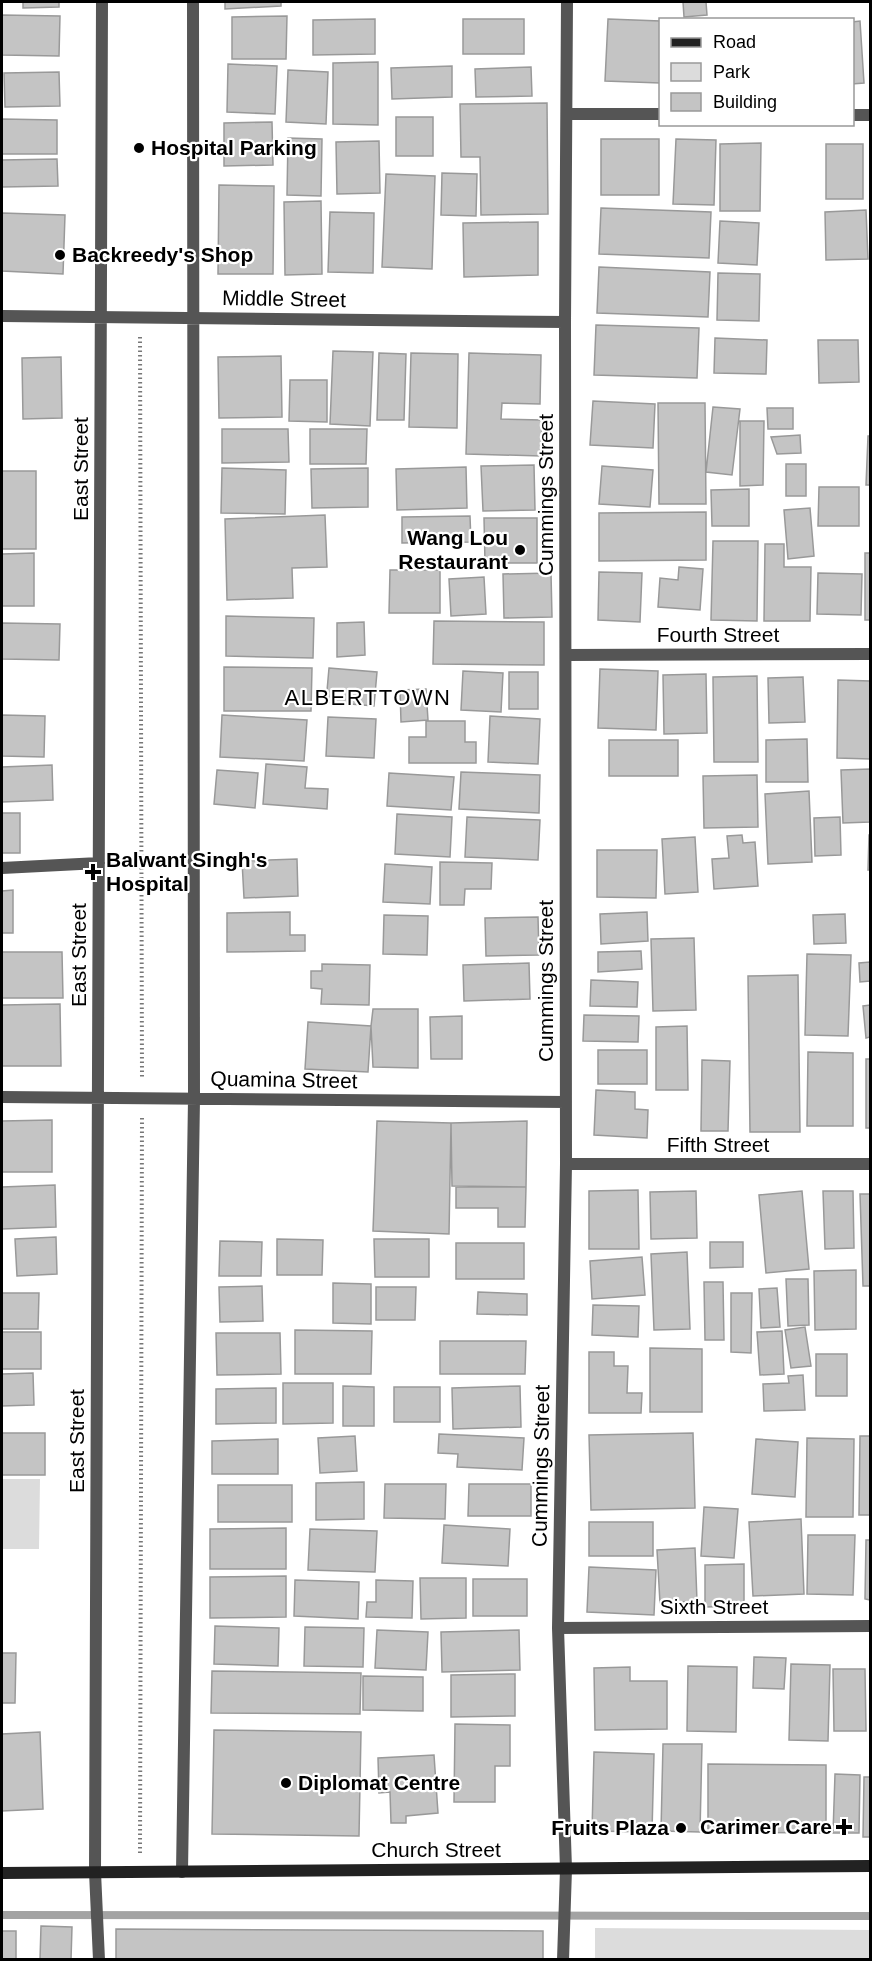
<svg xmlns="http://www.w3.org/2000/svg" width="872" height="1961" viewBox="0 0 872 1961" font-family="Helvetica,sans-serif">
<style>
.green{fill:#dcdcdc}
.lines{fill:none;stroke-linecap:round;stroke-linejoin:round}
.stream{stroke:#a3a3a3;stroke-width:8}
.building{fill:#c4c4c4;stroke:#999;stroke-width:1.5}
.path{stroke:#777;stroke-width:4;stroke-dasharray:1.5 3;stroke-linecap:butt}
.street{stroke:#555;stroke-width:12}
.secondary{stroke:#222;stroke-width:12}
.poi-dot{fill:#000;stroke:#fff;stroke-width:2}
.labels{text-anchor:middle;stroke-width:4.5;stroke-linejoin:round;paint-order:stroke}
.poi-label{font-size:21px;font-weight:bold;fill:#000;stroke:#fff;text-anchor:start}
.street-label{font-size:21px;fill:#000;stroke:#fff}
.neighbourhood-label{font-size:22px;letter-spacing:1.5px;fill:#000;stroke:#fff}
</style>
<rect width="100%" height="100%" fill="#fff"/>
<!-- green -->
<path class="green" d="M2 1479H40L39 1549H2Z
M595 1928 870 1930V1959H595Z"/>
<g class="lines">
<!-- stream -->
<path class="stream" d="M2 1915 870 1916"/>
</g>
<!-- building -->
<path class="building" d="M23 2H59V7L23 8Z
M225 2H281V6L225 9Z
M683 2H706L707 15 684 17Z
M2 15 60 16 59 56 2 55Z
M287 16 286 59H232V17Z
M375 19V54L313 55V20Z
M463 19H524V54H463Z
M608 19 660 21V83L605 81Z
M860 21 864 83 852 84V22Z
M378 62V125L333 124V63Z
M228 64 277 66 275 114 227 112Z
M452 66V97L392 99 391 68Z
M531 67 532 96 476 97 475 69Z
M288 70 328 72 326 124 286 122Z
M59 72 60 106 5 107 4 73Z
M547 103 548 214 481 215 480 157H461L460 104Z
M396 117H433V156H396Z
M2 119 57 120V154H2Z
M272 122 273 165 224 166V123Z
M288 138 322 139 321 196 287 195Z
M601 139H659V195H601Z
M676 139 716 140 714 205 673 204Z
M379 141 380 193 337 194 336 142Z
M761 143 760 211H720V144Z
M826 144H863V199H826Z
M57 159 58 186 2 187V160Z
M442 173 477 174 476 216 441 215Z
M386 174 435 176 432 269 382 267Z
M219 185 274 186 273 274H218Z
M321 201 322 274 285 275 284 202Z
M601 208 711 212 709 258 599 254Z
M866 210 868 259 826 260 825 212Z
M330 212 374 213 373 273 328 272Z
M2 213 65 215 63 274 2 271Z
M720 221 759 223 757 265 718 263Z
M538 222V275L464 277 463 223Z
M599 267 710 272 708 317 597 313Z
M718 273 760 274 759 321 717 320Z
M596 325 699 328 697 378 594 375Z
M715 338 767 340 766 374 714 373Z
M818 340H858L859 382 819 383Z
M333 351 373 352 370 426 330 424Z
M379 353 406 354 404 420H377Z
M411 353 458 354 457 428 409 427Z
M469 353 541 355 540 404 502 403 501 419 542 420 541 456 466 454Z
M281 356 282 417 219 418 218 357Z
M61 357 62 418 23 419 22 358Z
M290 380H327V422L289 421Z
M593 401 655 404 653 448 590 445Z
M658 403H705L706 504H659Z
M713 407 740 409 732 475 706 472Z
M767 408H793V429H768Z
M740 421H764L763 485 740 486Z
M222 429H288L289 462 222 463Z
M310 429H367L366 464H310Z
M800 435 801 453 777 454 771 437Z
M868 436H870V485H866Z
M786 464H806V496H786Z
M534 465 535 510 483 511 481 466Z
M602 466 653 470 650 507 599 504Z
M466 467 467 508 397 510 396 469Z
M222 468 286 470 285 514 221 513Z
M368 468V507L312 508 311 469Z
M2 471H36V549H2Z
M819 487H859V526H818Z
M749 489V526H712L711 490Z
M810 508 814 556 788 559 784 510Z
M706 512V560L599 561V513Z
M325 515 327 567 292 568 293 598 227 600 225 519Z
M470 516 471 542 402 543V517Z
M484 518H537V563H485Z
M713 541H758L757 621 711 620Z
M765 544H784V567H811L810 621H764Z
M34 553V606H2V554Z
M865 553H870V620H865Z
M679 567 703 569 700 610 658 607 660 578 678 580Z
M390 570H440V613H389Z
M599 572 642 573 640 622 598 620Z
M551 573 552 617 504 618 503 574Z
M818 573 862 574 861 615 817 614Z
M484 577 486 614 451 616 449 579Z
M226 616 314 618 313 658 226 656Z
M434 621 544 622V665L433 664Z
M364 622 365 655 337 657V623Z
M2 623 60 624 59 660 2 659Z
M224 667 312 668 311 711H224Z
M329 668 377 672 374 706 326 702Z
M600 669 658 671 656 730 598 728Z
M463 671 503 673 501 712 461 710Z
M509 672H538V709H509Z
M706 674 707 733 664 734 663 675Z
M757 676 758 762H714L713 677Z
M803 677 805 722 769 723 768 678Z
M838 680 870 681V759L837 758Z
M426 689 428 720 401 722 400 690Z
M2 715 45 716 44 757 2 756Z
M222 715 307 720 304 761 220 757Z
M490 716 540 719 538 764 488 762Z
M328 717 376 719 374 758 326 756Z
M426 721H465V742H476V763H409V737H426Z
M807 739 808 782H766V740Z
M609 740H678V776H609Z
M266 764 307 767 305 788 328 789 327 809 263 804Z
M52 765 53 800 2 802V767Z
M870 769V822L843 823 841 770Z
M217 770 258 773 255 808 214 804Z
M461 772 540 775 539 813 459 809Z
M389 773 454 777 451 810 387 806Z
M757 775 758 827 704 828 703 776Z
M809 791 812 862 768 864 765 794Z
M2 813H20V853H2Z
M397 814 452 817 450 857 395 854Z
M467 817 540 820 538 860 465 857Z
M840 817 841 855 815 856 814 818Z
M742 835 743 843 755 842 758 886 714 889 712 859 729 858 727 836Z
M869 835H870V870H868Z
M695 837 698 892 665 894 662 839Z
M597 850H657L656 898 597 897Z
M297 859 298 896 244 898 242 861Z
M440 862 492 863 491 889H465L464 905H440Z
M385 864 432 867 430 904 383 902Z
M13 890V933H2V891Z
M290 912V935H305V951L227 952V913Z
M647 912 648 941 601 944 600 914Z
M845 914 846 943 814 944 813 915Z
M384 915 428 916 427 955 383 954Z
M538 917 539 955 486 956 485 918Z
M694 938 696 1010 653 1011 651 939Z
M641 951 642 969 598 972V952Z
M2 952H62L63 998H2Z
M807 954 851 955 848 1036 805 1035Z
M870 962V981L860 982 859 963Z
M529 963 530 999 464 1001 463 965Z
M322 964 370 965 369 1005 321 1004 322 989 311 988V971H322Z
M798 975 800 1132H750L748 976Z
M591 980 638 982 637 1007 590 1006Z
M60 1004 61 1066H2V1005Z
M870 1005V1037L866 1038 863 1006Z
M373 1009H418V1068L373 1067 371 1026Z
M584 1015 639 1016 638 1042 583 1041Z
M462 1016V1059H431L430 1017Z
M308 1022 371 1026 368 1072 305 1069Z
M687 1026 688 1090H656V1027Z
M598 1050H647V1084H598Z
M808 1052 853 1053V1126H807Z
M866 1059H870V1128H866Z
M702 1060 730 1061 728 1131H701Z
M596 1090 635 1092V1109L648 1110 647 1138 594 1135Z
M52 1120V1172H2V1121Z
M377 1121 451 1123 449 1234 373 1231Z
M527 1121 526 1187 452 1186 451 1123Z
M55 1185 56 1227 2 1229V1187Z
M456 1187H526L525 1227H498V1208H456Z
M638 1190 639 1249H589V1191Z
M696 1191 697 1238 651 1239 650 1192Z
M802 1191 809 1269 766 1273 759 1195Z
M823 1191H853L854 1248 825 1249Z
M860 1194H870V1286H863Z
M56 1237 57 1274 17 1276 15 1239Z
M277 1239 323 1240 322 1275H277Z
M374 1239H429V1277H375Z
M220 1241 262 1242 261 1276H219Z
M710 1242H743V1267L710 1268Z
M456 1243H524V1279H456Z
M687 1252 690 1329 654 1330 651 1254Z
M642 1257 645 1295 592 1299 590 1261Z
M856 1270V1329L815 1330 814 1271Z
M786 1279H808L809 1325 788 1326Z
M704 1282H723L724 1340H705Z
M333 1283 371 1284V1324L333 1323Z
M262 1286 263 1321 220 1322 219 1287Z
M376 1287H416L415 1320H376Z
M777 1288 780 1327 761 1328 759 1289Z
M478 1292 527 1294V1315L477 1314Z
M2 1293H39L38 1329H2Z
M731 1293H752L751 1353 731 1352Z
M593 1305 639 1306 638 1337 592 1335Z
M805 1327 811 1366 791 1368 785 1330Z
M295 1330 372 1331 371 1374H295Z
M782 1331 784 1374 760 1375 757 1332Z
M2 1332H41V1369H2Z
M216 1333H280L281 1374 217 1375Z
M440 1341H526L525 1374H440Z
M650 1348 702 1349V1412H650Z
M589 1352H614V1366H628L627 1393H642L641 1413H589Z
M816 1354H847V1396H816Z
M33 1373 34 1405 2 1406V1374Z
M803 1375 805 1410 764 1411 763 1384 789 1383 788 1376Z
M283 1383H333V1423L283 1424Z
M343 1386 374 1387V1426H343Z
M520 1386 521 1427 453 1429 452 1388Z
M394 1387H440V1422H394Z
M276 1388V1423L216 1424V1389Z
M2 1433H45V1475H2Z
M693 1433 695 1508 591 1510 589 1435Z
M439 1434 524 1438 522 1470 457 1467 458 1454 438 1453Z
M355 1436 357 1471 320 1473 318 1438Z
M860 1436H870V1515H859Z
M807 1438 854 1439 853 1517H806Z
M278 1439V1474H212V1441Z
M756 1439 798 1442 795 1497 752 1494Z
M364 1482V1519L316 1520V1483Z
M385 1484H446L445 1519 384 1518Z
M469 1484H531V1516H468Z
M218 1485H292V1522H218Z
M704 1507 738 1509 734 1558 701 1556Z
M801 1519 804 1594 753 1596 749 1522Z
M589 1522H653V1556H589Z
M444 1525 510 1529 508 1566 442 1563Z
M286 1528V1569H210V1529Z
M310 1529 377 1531 375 1572 308 1570Z
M808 1535H855L853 1595 807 1594Z
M866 1540H870V1600L865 1599Z
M695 1548 697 1601 660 1603 657 1550Z
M744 1564V1606L705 1607V1565Z
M589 1567 656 1570 654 1615 587 1612Z
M286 1576V1617L210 1618V1577Z
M420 1578H466V1618L421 1619Z
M473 1579H527V1616H473Z
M295 1580 359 1582 358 1619 294 1616Z
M376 1580 413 1581 412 1618 366 1617 367 1602H376Z
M215 1626 279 1628 278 1666 214 1664Z
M305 1627 364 1628 363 1667 304 1666Z
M377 1630 428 1632 426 1670 375 1668Z
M519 1630 520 1670 442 1672 441 1632Z
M2 1653H16L15 1703H2Z
M754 1657 786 1658 784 1689 753 1688Z
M791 1664 830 1665 828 1741 789 1740Z
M688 1666 737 1667 736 1732 687 1731Z
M630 1667V1681H667V1729L595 1730 594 1668Z
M833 1669H865L866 1731H834Z
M212 1671 361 1673 360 1714 211 1713Z
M515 1674V1716L451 1717V1675Z
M363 1676 423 1677V1711L363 1710Z
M455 1724 510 1725V1766H495V1802H454Z
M214 1730 361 1732 359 1836 212 1834Z
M40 1732 43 1809 2 1811V1734Z
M663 1744H702L700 1832 661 1831Z
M594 1752 654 1754 652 1832 592 1831Z
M434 1755 438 1813 406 1816V1823H391L390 1792 379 1793 378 1758Z
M708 1764 826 1765V1833L708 1832Z
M835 1774 860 1775 859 1833H833Z
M864 1777H870V1837H863Z
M41 1926 72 1927 71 1960H40Z
M116 1929 543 1931V1960H116Z
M2 1931H16V1960H2Z"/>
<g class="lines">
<!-- path -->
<path class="path" d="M140 337 142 1079
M140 1853 142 1117"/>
<!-- street -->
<path class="street" d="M568 114H660
M852 115H870
M2 316 565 322
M566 655 870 654
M2 868 99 863
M2 1097 566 1102
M566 1164H870
M558 1628 870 1626
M182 1872 194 1099 193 2
M99 1960 95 1872 102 2
M563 1960 566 1869 558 1628 566 1164 565 322 567 2"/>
<!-- secondary -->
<path class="secondary" d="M2 1873 870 1866"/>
</g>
<!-- markers -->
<g class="poi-dot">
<circle cx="139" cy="148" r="6"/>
<circle cx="60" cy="255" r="6"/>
<circle cx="520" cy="550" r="6"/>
<path d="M90 863h6v6h6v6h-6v6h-6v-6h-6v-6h6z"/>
<circle cx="286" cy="1783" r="6"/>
<path d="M841 1818h6v6h6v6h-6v6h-6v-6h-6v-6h6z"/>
<circle cx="681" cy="1828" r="6"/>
</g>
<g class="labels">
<!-- poi labels -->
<g class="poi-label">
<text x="151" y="155">Hospital Parking</text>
<text x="72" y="262">Backreedy's Shop</text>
<text x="508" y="545" text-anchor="end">Wang Lou<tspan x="508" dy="24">Restaurant</tspan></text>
<text x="106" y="867">Balwant Singh's<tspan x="106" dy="24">Hospital</tspan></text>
<text x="298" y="1790">Diplomat Centre</text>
<text x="832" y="1834" text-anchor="end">Carimer Care</text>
<text x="669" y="1835" text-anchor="end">Fruits Plaza</text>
</g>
<!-- street labels -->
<g class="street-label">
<text transform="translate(284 299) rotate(1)" y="7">Middle Street</text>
<text transform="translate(81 469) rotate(-90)" y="7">East Street</text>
<text transform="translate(546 495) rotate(-90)" y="7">Cummings Street</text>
<text x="718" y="642">Fourth Street</text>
<text transform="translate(79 955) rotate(-90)" y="7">East Street</text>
<text transform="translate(546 981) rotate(-90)" y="7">Cummings Street</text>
<text transform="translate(284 1080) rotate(1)" y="7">Quamina Street</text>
<text x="718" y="1152">Fifth Street</text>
<text transform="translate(77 1441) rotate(-90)" y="7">East Street</text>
<text transform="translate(541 1466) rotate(-89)" y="7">Cummings Street</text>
<text x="714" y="1614">Sixth Street</text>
<text x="436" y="1857">Church Street</text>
</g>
<!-- neighbourhood labels -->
<g class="neighbourhood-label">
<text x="368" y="705">ALBERTTOWN</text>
</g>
</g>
<!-- border -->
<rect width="872" height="1961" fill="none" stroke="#000000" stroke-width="6"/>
<!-- legend -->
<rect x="659" y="18" width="195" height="108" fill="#ffffff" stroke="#999999" stroke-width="1.5"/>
<rect x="671" y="38" width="30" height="9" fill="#222222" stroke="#999999" stroke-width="1.5"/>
<text x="713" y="48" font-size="18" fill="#000000">Road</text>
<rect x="671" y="63" width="30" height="18" fill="#dcdcdc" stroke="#999999" stroke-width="1.5"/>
<text x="713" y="78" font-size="18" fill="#000000">Park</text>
<rect x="671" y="93" width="30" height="18" fill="#c4c4c4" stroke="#999999" stroke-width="1.5"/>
<text x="713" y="108" font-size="18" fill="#000000">Building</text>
</svg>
